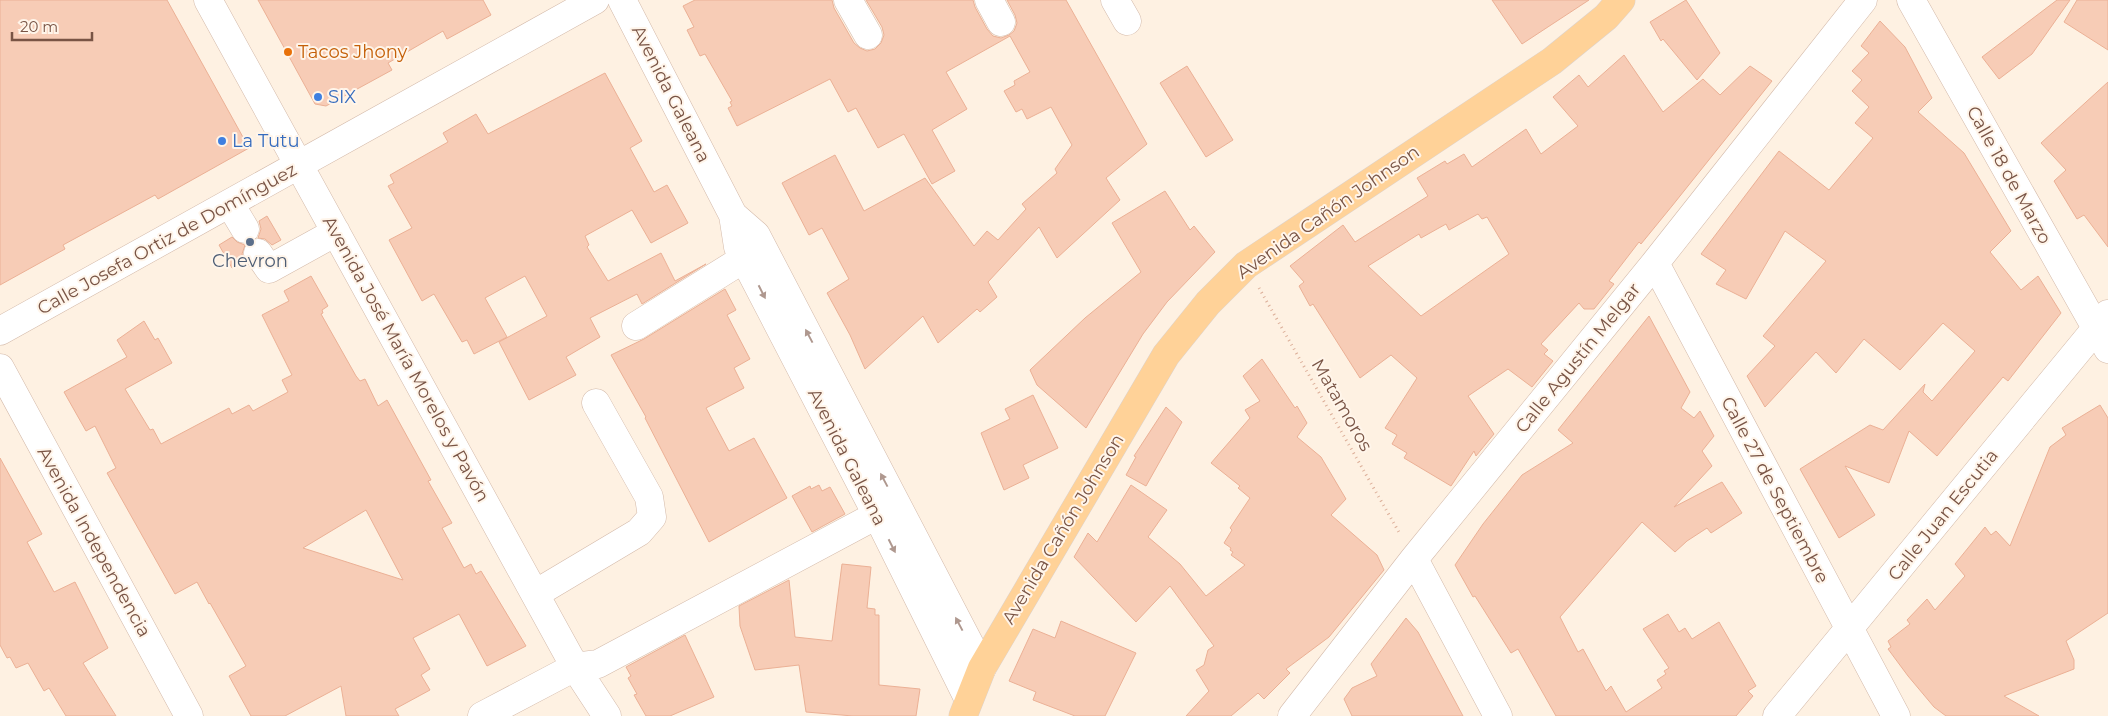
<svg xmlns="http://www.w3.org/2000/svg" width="2108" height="716" viewBox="0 0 2108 716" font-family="Montserrat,sans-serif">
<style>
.building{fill:#f7ccb6;stroke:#ebb095;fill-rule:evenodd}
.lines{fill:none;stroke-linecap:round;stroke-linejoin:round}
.minor-casing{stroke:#d3b9a9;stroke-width:29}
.major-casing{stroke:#dcd3cf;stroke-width:29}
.path{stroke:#dcaf99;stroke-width:3;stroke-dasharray:1 4;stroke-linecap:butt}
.minor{stroke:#fff;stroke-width:28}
.major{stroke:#ffd298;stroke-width:28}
.oneway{fill:#af988f}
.food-dot{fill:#e8710a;stroke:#fff5ea;stroke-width:2}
.shop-dot{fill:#3f7fe0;stroke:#fff5ea;stroke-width:2}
.service-dot{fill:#5c6f8a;stroke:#fff5ea;stroke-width:2}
.labels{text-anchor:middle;stroke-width:4;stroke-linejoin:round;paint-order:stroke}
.food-label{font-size:18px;fill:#c56008;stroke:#fff5ea;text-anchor:start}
.street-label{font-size:18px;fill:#795445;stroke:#fff5ea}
.shop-label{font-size:18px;fill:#366cbe;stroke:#fff5ea;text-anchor:start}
.service-label{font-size:18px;fill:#4e5e75;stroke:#fff5ea}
</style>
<rect width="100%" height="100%" fill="#fef1e2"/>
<!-- building -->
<path class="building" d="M0 0H167L249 148 158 199 155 195 63 245 65 249 0 285Z
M258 0H483L491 15 447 39 443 31 388 63 392 70 326 106 315 104Z
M695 0H832L834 8 854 43 860 48 867 51 875 49 881 43 884 35 882 27 866 0H973L975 7 987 29 993 36 1001 38 1009 35 1014 31 1017 23 1015 15 1007 0H1066L1147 144 1106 178 1120 200 1057 258 1039 227 988 282 997 297 980 312 977 309 938 343 923 316 865 369 850 335 827 293 849 279 822 228 809 235 782 183 835 155 864 211 925 178 974 246 987 231 998 240 1026 209 1022 204 1057 173 1055 169 1072 145 1051 107 1027 119 1022 109 1016 112 1004 91 1015 85 1014 81 1030 72 1010 36 946 72 967 109 932 130 955 171 932 184 904 134 878 148 856 108 848 112 830 79 737 126 728 108 732 106 730 102 732 101 705 54 700 56 687 30 694 27 683 6Z
M1492 0H1589L1522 44Z
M1686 0 1720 53 1697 80 1663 39 1661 41 1650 22Z
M2057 0H2070L2032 54 1999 79 1982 57Z
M2077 0H2108V50L2064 22Z
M1880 21 1905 47 1932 98 1918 112 1964 153 2011 231 1990 252 2021 290 2038 276 2061 313 2008 381 2003 377 1937 456 1909 431 1889 483 1845 466 1875 515 1839 538 1800 469 1870 425 1883 430 1925 384 1923 392 1932 401 1975 351 1943 323 1900 370 1864 339 1836 373 1816 352 1765 407 1747 376 1775 346 1763 336 1826 261 1785 231 1746 299 1716 284 1726 270 1701 254 1779 151 1829 190 1873 138 1855 123 1869 107 1852 91 1862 80 1852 71 1869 53 1861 46Z
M1624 55 1663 112 1703 79 1720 95 1750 66 1772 81 1672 206 1641 244 1639 242 1609 281 1614 284 1594 309H1584L1579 303 1541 344 1548 350 1544 354 1553 361 1532 387 1508 369 1468 396 1494 434 1476 456 1474 451 1451 486 1404 458 1407 453 1392 444 1397 435 1385 428 1417 378 1391 355 1360 378 1313 304 1310 306 1299 286 1304 282 1290 266 1343 225 1355 242 1428 196 1417 178 1445 161 1447 164 1464 154 1472 167 1526 129 1541 154 1578 126 1553 97 1579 75 1588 87ZM1478 214 1482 219 1487 217 1509 254 1421 316 1368 266 1419 234 1421 238 1446 224 1449 230Z
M1187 66 1233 140 1206 157 1160 83Z
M605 73 642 141 630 148 654 192 667 185 688 223 651 243 632 210 585 236 589 245 587 247 608 281 661 253 675 281 706 264 642 304 637 294 590 318 600 337 566 357 576 375 529 400 499 342 547 316 525 276 485 298 507 337 474 354 467 340 462 342 434 294 422 301 389 240 412 228 388 186 394 183 390 175 448 142 443 133 476 114 488 134Z
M2108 82V247L2084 215 2077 219 2054 181 2066 170 2041 143Z
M1165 191 1190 230 1194 226 1215 252 1167 302 1143 334 1086 428 1037 385 1030 370 1085 318 1141 272 1112 223Z
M267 216 281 240 272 245 265 239 258 238 261 229 259 221Z
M232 237 237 242 245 245 242 254 245 261 232 268 219 245Z
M311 276 328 306 322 310 323 313 321 314 356 376 360 381 365 379 378 406 387 400 431 480 428 481 452 523 442 528 464 568 471 564 476 574 481 571 526 646 487 666 459 614 413 638 430 669 421 675 430 690 395 709 399 716H346L341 686 285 716H251L229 676 246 666 210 603 209 604 197 582 175 594 107 473 116 468 95 426 86 431 64 392 127 357 117 340 144 321 155 340 158 338 172 363 125 389 150 430 153 429 161 444 229 408 232 414 249 405 253 411 288 392 282 380 292 375 262 315 289 301 284 291ZM366 510 403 580 303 548Z
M725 289 736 310 727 315 750 359 734 368 744 388 706 408 729 451 754 438 787 498 709 542 645 418 646 417 611 355 644 339Z
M1649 316 1690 392 1681 408 1694 418 1700 411 1714 436 1702 451 1712 466 1674 507 1722 482 1742 513 1711 533 1707 528 1687 541 1675 552 1642 522 1560 617 1578 652 1583 649 1606 691 1611 686 1626 712 1662 688 1657 680 1666 674 1664 671 1669 668 1643 629 1668 614 1679 632 1685 628 1692 639 1719 622 1756 686 1748 691 1753 696 1736 716H1556L1518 649 1511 653 1475 596 1473 597 1455 565 1483 524 1522 475 1573 443 1558 430Z
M1262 359 1295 408 1297 406 1307 423 1297 437 1321 457 1346 499 1331 515 1377 555 1384 570 1329 637 1286 669 1290 673 1264 699 1258 693 1231 716H1186L1209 691 1196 670 1204 665 1208 650 1214 646 1170 586 1136 622 1074 557 1088 533 1097 542 1131 485 1167 510 1148 537 1180 564 1206 596 1245 565 1231 555 1233 552 1230 550 1231 548 1224 543 1232 530 1230 528 1250 498 1238 488 1240 486 1211 463 1250 418 1245 410 1260 401 1243 376Z
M1033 395 1058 448 1023 465 1029 478 1004 490 981 433 1010 419 1005 409Z
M2100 405 2108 418V613L2066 641 2074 660V669L2004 696 2039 716H1946L1934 707 1908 676 1888 649 1891 647 1888 641 1910 624 1907 620 1927 599 1935 610 1965 576 1955 564 1985 527 1991 535 1996 531 2010 546 2050 447 2066 435 2062 428Z
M1166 407 1182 422 1146 486 1126 475 1136 457 1134 456Z
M0 458 42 534 27 542 54 592 75 582 108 648 83 663 116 716H66L49 688 44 691 28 663 16 668 10 657 7 658 0 645Z
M819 485 822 491 830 487 845 514 812 532 792 496 810 486 811 489Z
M842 564 871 567 867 608 875 609V615H879V685L920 689 916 716H853L806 712 799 665 755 670 740 626 739 606 789 580 795 637 832 641Z
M1406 618 1418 632 1463 716H1352L1344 699 1352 688 1377 676 1371 664Z
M1061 621 1136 653 1105 716H1075L1033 700 1036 692 1009 681 1033 629 1055 638Z
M685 635 714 697 670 716H646L634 695 637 694 628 678 631 676 626 667Z"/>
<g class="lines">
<!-- minor casing -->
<g class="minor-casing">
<path id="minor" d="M208 0 575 667 607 716
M622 0 733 215 738 247 877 515 968 698
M848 0 868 35
M989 0 1001 22
M1115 0 1127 21
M1911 0 2108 349
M230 204 245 229
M733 215 756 235 982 668
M258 253 269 269 336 232
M1655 263 1896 716
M636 326 745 258
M0 331 595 0
M0 368 189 716
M1414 559 1498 716
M535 594 639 532 652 517 649 497 596 403
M482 716 575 667 598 664 877 515
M1292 716 1414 559 1655 263 1863 0
M1777 716 2108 314"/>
</g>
<!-- major casing -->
<g class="major-casing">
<path id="major" d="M963 716 982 668 1166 355 1208 303 1246 265 1552 61 1606 17 1621 0"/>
</g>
<!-- path -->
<path class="path" d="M1259 288 1400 534"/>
<!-- minor -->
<use href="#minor" class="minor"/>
<!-- major -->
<use href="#major" class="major"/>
</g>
<!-- one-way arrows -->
<defs><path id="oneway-solid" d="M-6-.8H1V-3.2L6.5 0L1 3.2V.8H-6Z" transform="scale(1.25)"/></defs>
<g class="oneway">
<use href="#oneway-solid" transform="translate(762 292) rotate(63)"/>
<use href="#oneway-solid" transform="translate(809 336) rotate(-118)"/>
<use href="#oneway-solid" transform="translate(884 480) rotate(-118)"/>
<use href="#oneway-solid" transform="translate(892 546) rotate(63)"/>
<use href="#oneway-solid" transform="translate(959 624) rotate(-118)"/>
</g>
<!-- markers -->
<circle class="food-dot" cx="288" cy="52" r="5"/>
<g class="shop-dot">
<circle cx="318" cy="97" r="5"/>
<circle cx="222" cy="141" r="5"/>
</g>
<circle class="service-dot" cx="250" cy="242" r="5"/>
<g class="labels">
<!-- food labels -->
<g class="food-label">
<text x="298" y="58">Tacos Jhony</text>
</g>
<!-- street labels -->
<g class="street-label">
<text transform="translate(671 94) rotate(63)" y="6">Avenida Galeana</text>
<text transform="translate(2009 175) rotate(61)" y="6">Calle 18 de Marzo</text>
<text transform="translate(1328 212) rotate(-35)" y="6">Avenida Cañón Johnson</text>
<text transform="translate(167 239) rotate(-29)" y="6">Calle Josefa Ortiz de Domínguez</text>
<text transform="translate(1578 358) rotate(-51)" y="6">Calle Agustín Melgar</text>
<text transform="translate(406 359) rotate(61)" y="6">Avenida José María Morelos y Pavón</text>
<text transform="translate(1342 405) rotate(60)" y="6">Matamoros</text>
<text transform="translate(847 457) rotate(63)" y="6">Avenida Galeana</text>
<text transform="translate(1775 490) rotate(62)" y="6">Calle 27 de Septiembre</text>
<text transform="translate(1943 515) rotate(-51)" y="6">Calle Juan Escutia</text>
<text transform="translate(1063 529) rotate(-59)" y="6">Avenida Cañón Johnson</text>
<text transform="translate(94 542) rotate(61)" y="6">Avenida Independencia</text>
</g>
<!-- shop labels -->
<g class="shop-label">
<text x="328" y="103">SIX</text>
<text x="232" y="147">La Tutu</text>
</g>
<!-- service labels -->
<g class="service-label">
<text x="250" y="267">Chevron</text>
</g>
</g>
<!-- scale -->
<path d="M12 32v8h80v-8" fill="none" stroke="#795445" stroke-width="2.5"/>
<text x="20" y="32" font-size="15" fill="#795445" stroke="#fff5ea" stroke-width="4" paint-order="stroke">20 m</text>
</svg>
